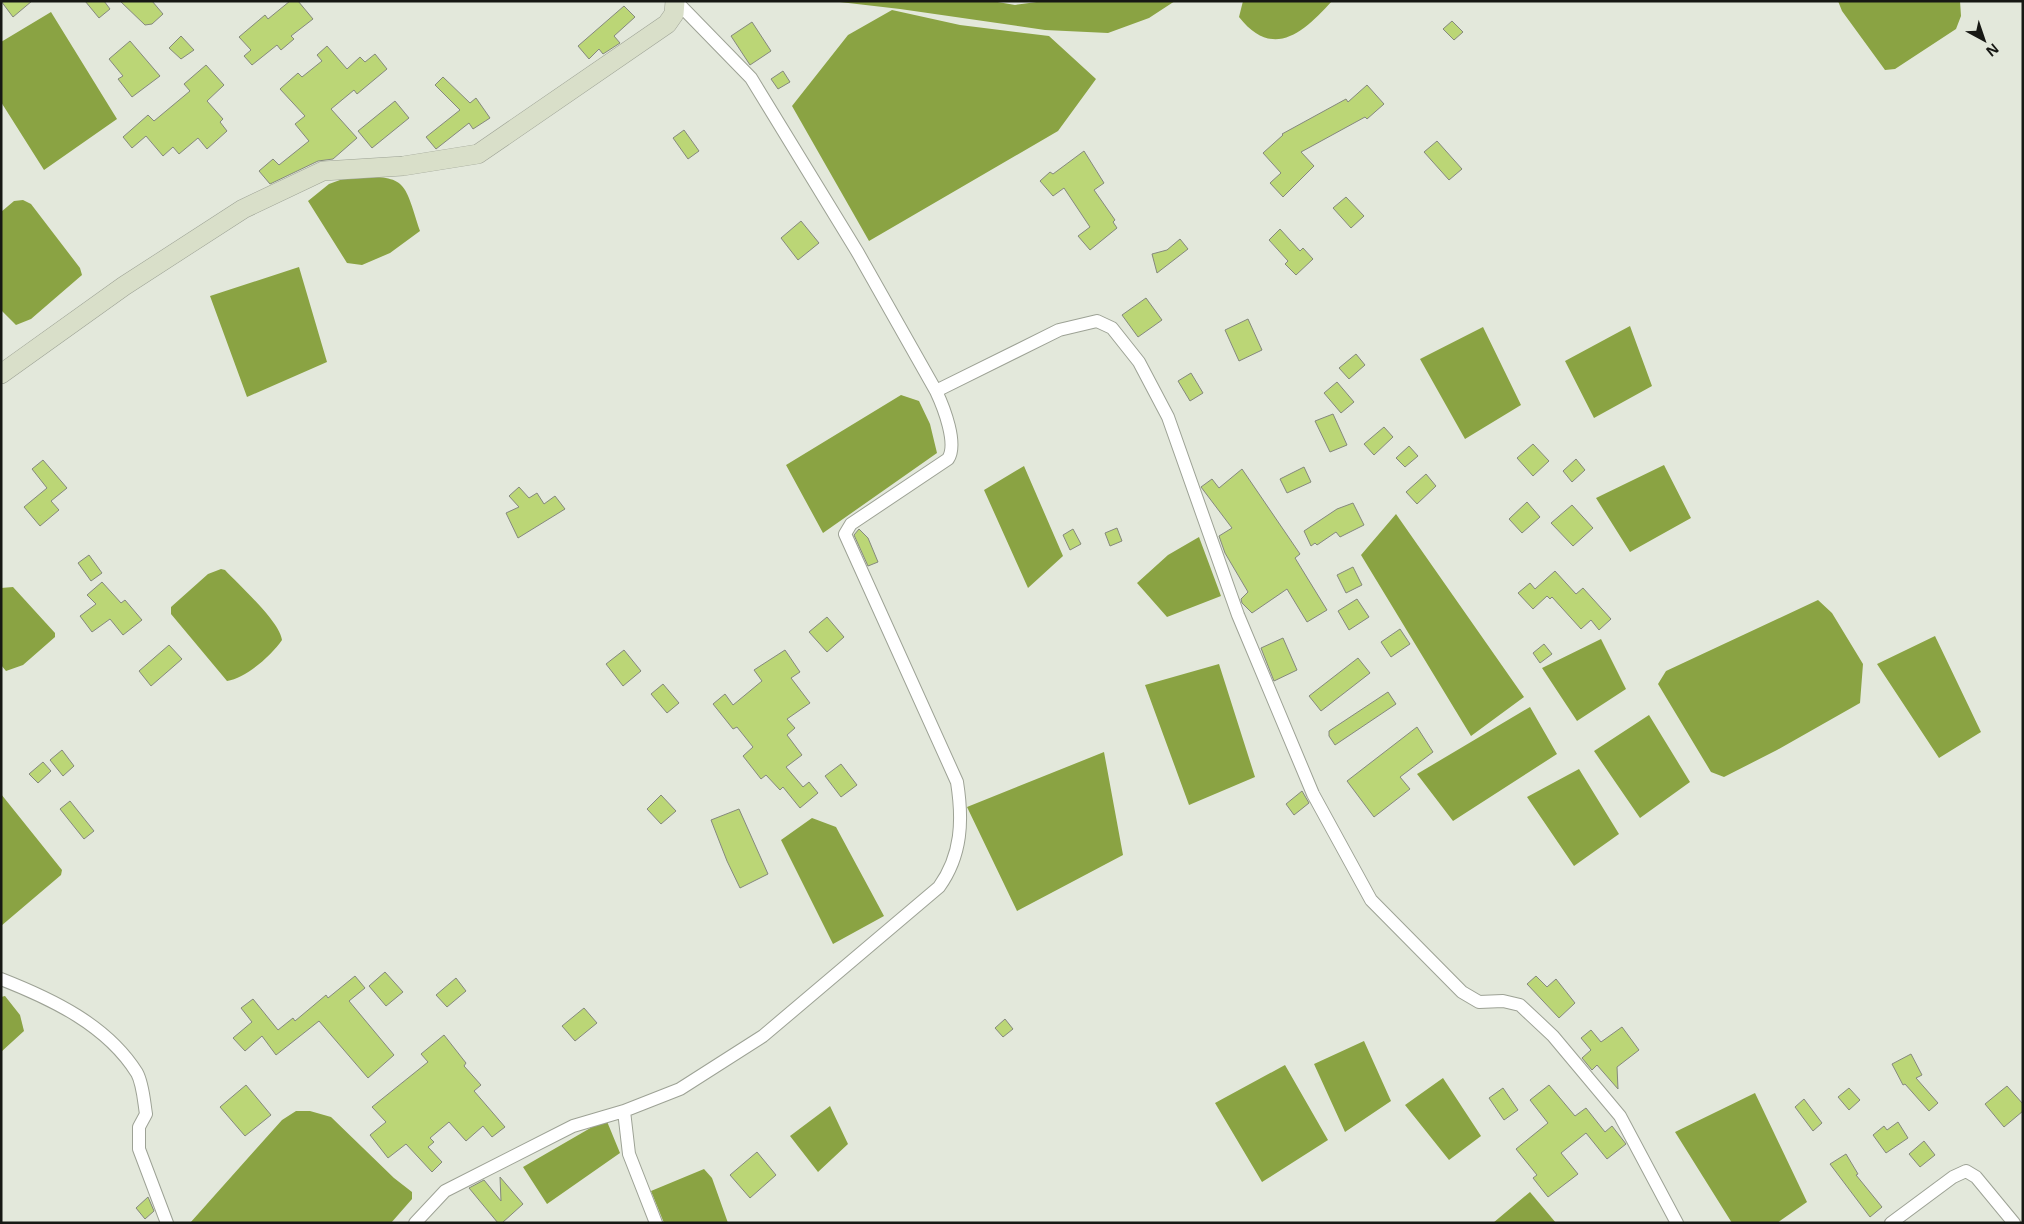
<svg xmlns="http://www.w3.org/2000/svg" width="2024" height="1224" viewBox="0 0 2024 1224" font-family="'Open Sans',sans-serif">
<style>
.water{fill:#8aa343}
.building{fill:#bbd676;stroke:#85897d}
.lines{fill:none;stroke-linecap:round;stroke-linejoin:round}
.minor-casing{stroke:#9da295;stroke-width:14}
.secondary-casing{stroke:#9da295;stroke-width:20}
.minor{stroke:#fff;stroke-width:12}
.secondary{stroke:#d9dfc9;stroke-width:19}
</style>
<rect width="100%" height="100%" fill="#e3e8db"/>
<!-- water -->
<path class="water" d="M831 1H992L1015 5 1044 1H1175L1149 18 1108 33 1045 30 900 9Z
M1243 1H1332C1303 33 1273 60 1239 17Z
M1838 1H1960L1961 16 1956 29 1895 69 1885 70 1842 11Z
M892 10 960 25 1049 36 1096 79 1058 131 869 241 792 106 848 35Z
M51 12 117 119 44 170 1 102V42Z
M351 176C407 177 403 178 420 231L390 253 362 265 347 263 308 201 329 184Z
M23 200 31 204 80 268 82 275 31 319 16 325 1 310V212L14 201Z
M299 267 327 362 247 397 210 296Z
M1630 326 1652 386 1594 418 1565 361Z
M1483 327 1521 405 1465 439 1420 359Z
M901 395 919 401 930 424 937 453 823 533 786 465Z
M1664 465 1691 518 1630 552 1596 498Z
M1024 466 1063 556 1028 588 984 490Z
M1396 514 1524 697 1471 736 1361 555Z
M1199 537 1221 596 1167 617 1137 583 1168 555Z
M221 569 225 570C239 585 280 622 282 640 271 656 246 678 227 681L171 614V607L208 574Z
M13 587 55 633V637L23 665 6 671 1 665V588Z
M1818 600 1832 613 1863 664 1860 703 1777 750 1724 777 1711 772 1658 684 1666 671Z
M1935 636 1981 732 1939 758 1877 664Z
M1601 639 1626 689 1577 721 1542 668Z
M1219 664 1255 777 1189 805 1145 685Z
M1530 707 1557 754 1453 821 1417 774Z
M1649 715 1690 782 1640 818 1594 751Z
M1104 752 1123 855 1017 911 967 807Z
M1579 769 1619 834 1574 866 1527 797Z
M1 794 62 870 61 875 1 926Z
M812 818 836 827 884 916 833 944 781 840Z
M5 996 20 1015 24 1031 1 1052V997Z
M1364 1041 1391 1101 1345 1132 1314 1064Z
M1285 1065 1328 1140 1262 1182 1215 1103Z
M1443 1078 1481 1136 1449 1160 1405 1105Z
M1755 1093 1807 1202 1777 1223H1732L1675 1132Z
M830 1106 848 1144 818 1172 790 1136Z
M296 1111H310L331 1117 394 1178 412 1192V1199L391 1223H190L282 1120Z
M606 1119 620 1153 547 1204 523 1167Z
M704 1169 712 1178 728 1223H664L651 1191Z
M1530 1192 1556 1223H1493Z"/>
<!-- building -->
<path class="building" d="M1 1H32L13 17Z
M85 1H104L110 9 99 18Z
M120 1H152L163 14 152 24 145 25Z
M290 1H298L313 19 291 36 294 39 281 50 277 45 252 65 244 56 251 50 239 37 265 15 268 19Z
M624 6 635 17 614 36 620 43 603 54 599 49 589 59 578 46Z
M1452 21 1463 32 1454 40 1443 29Z
M752 22 771 51 750 65 731 36Z
M181 36 194 50 181 59 169 48Z
M130 41 160 76 132 97 118 79 123 76 109 59Z
M327 46 347 69 360 57 365 62 375 54 387 69 357 94 354 90 331 109 357 138 333 159 318 161 270 184 259 171 273 159 279 165 309 141 295 124 305 116 280 89 298 73 302 77 322 61 317 55Z
M206 65 224 85 207 101 223 119 220 122 227 131 207 149 198 138 179 154 173 147 163 156 146 136 132 148 123 137 148 115 154 121 190 91 184 84Z
M783 71 790 82 778 89 771 79Z
M443 77 470 103 476 98 490 118 473 129 469 123 436 149 426 137 460 110 435 85Z
M1367 85 1384 104 1367 119 1365 117 1301 152 1314 166 1283 197 1270 183 1281 173 1263 153 1283 135 1282 134 1346 99 1348 102Z
M395 101 409 118 372 148 358 131Z
M684 130 699 151 688 159 673 138Z
M1437 141 1462 169 1449 180 1424 152Z
M1084 151 1104 183 1094 190 1115 220 1113 222 1117 228 1090 250 1078 236 1090 227 1064 188 1053 196 1040 181 1050 172 1053 174Z
M1346 197 1364 216 1351 228 1333 208Z
M801 221 819 243 798 260 781 238Z
M1280 229 1300 251 1303 248 1313 259 1296 275 1285 264 1288 261 1269 240Z
M1180 239 1188 249 1157 273 1152 254 1167 250Z
M1146 298 1162 320 1138 337 1122 315Z
M1248 319 1262 350 1239 361 1225 330Z
M1356 354 1365 365 1349 379 1339 368Z
M1191 373 1203 393 1190 401 1178 381Z
M1337 382 1354 402 1341 413 1324 393Z
M1333 414 1347 445 1330 452 1315 421Z
M1384 427 1393 437 1374 455 1364 444Z
M1533 444 1549 461 1533 476 1517 458Z
M1409 446 1418 456 1405 467 1396 458Z
M1576 459 1585 470 1572 482 1563 471Z
M43 460 67 488 51 501 59 510 40 526 24 507 47 488 32 469Z
M1304 467 1311 482 1287 493 1280 479Z
M1242 469 1300 554 1295 558 1327 610 1307 622 1287 589 1252 613 1242 603 1241 599 1248 592 1225 553 1219 536 1232 528 1201 487 1212 479 1219 488Z
M1426 474 1436 486 1417 504 1406 492Z
M519 487 529 498 537 493 544 504 555 496 565 509 518 538 506 513 519 507 509 496Z
M1527 502 1540 517 1522 533 1509 519Z
M1353 503 1364 525 1340 537 1336 532 1317 545 1315 543 1311 546 1304 531 1337 509Z
M1572 505 1593 528 1573 546 1551 523Z
M1117 528 1122 541 1110 546 1105 533Z
M859 529 868 538 878 562 868 566 854 535Z
M1073 529 1081 544 1070 550 1063 535Z
M89 555 102 573 91 581 78 563Z
M1353 567 1362 585 1346 593 1337 575Z
M1555 571 1576 594 1583 588 1611 619 1599 630 1591 620 1581 629 1552 597 1550 599 1547 596 1533 609 1518 593 1530 583 1535 589Z
M102 582 121 603 125 600 142 620 123 635 110 619 92 632 80 616 96 604 87 595Z
M1357 599 1369 617 1349 630 1338 611Z
M827 617 844 637 827 652 809 632Z
M1400 629 1410 644 1391 657 1381 642Z
M1283 638 1297 670 1274 681 1261 648Z
M1544 644 1552 654 1540 663 1533 653Z
M169 645 182 659 151 686 139 671Z
M624 650 641 671 623 686 606 664Z
M785 650 800 672 791 678 810 703 787 719 795 728 787 735 802 755 786 767 803 787 809 782 818 793 800 808 783 787 780 790 766 775 761 779 743 756 753 747 737 727 733 729 713 704 725 694 733 705 762 681 754 670Z
M1358 658 1370 673 1321 711 1309 696Z
M663 684 679 703 667 713 651 694Z
M1388 692 1396 704 1335 745 1329 736V731Z
M1417 727 1433 752 1400 777 1410 789 1374 817 1347 781Z
M62 750 74 766 63 776 50 760Z
M43 762 51 771 38 783 29 774Z
M841 764 857 785 841 797 825 776Z
M1302 791 1309 803 1294 815 1286 804Z
M661 795 676 811 661 824 647 809Z
M70 801 94 831 84 839 60 809Z
M739 809 768 874 740 888 727 861 711 820Z
M385 972 403 992 386 1006 369 986Z
M355 976 365 988 349 1001 394 1055 368 1078 319 1021 276 1055 262 1036 245 1051 233 1038 252 1022 241 1008 253 999 278 1030 293 1018 295 1021 326 995 328 998Z
M1536 976 1547 987 1556 979 1575 1003 1559 1018 1527 984Z
M456 978 466 991 447 1007 436 995Z
M584 1008 597 1023 575 1041 562 1026Z
M1005 1019 1013 1029 1003 1037 995 1028Z
M1622 1027 1639 1050 1617 1067 1618 1089 1597 1065 1592 1070 1582 1058 1591 1050 1581 1038 1591 1030 1601 1042Z
M444 1035 466 1063 464 1066 481 1085 474 1091 505 1127 492 1137 483 1126 466 1141 449 1122 430 1138 434 1142 428 1147 442 1162 432 1172 406 1144 388 1158 370 1135 386 1122 372 1107 428 1062 421 1054Z
M1911 1054 1922 1075 1916 1078 1938 1103 1929 1111 1905 1084 1903 1085 1892 1064Z
M246 1085 271 1115 245 1136 220 1107Z
M1549 1085 1575 1116 1586 1108 1605 1132 1612 1126 1626 1144 1607 1159 1586 1133 1561 1153 1578 1174 1548 1197 1533 1178 1537 1175 1516 1149 1548 1123 1530 1100Z
M2007 1086 2023 1104V1111L2004 1127 1985 1104Z
M1503 1088 1518 1110 1504 1120 1489 1098Z
M1849 1088 1860 1100 1849 1110 1838 1097Z
M1804 1099 1822 1123 1813 1131 1795 1107Z
M1898 1122 1908 1138 1886 1153 1873 1135 1884 1126 1887 1130Z
M1924 1141 1935 1155 1920 1167 1909 1154Z
M757 1152 776 1175 750 1198 730 1175Z
M1846 1154 1858 1174 1856 1175 1882 1207 1870 1217 1830 1164Z
M500 1177 523 1204 502 1223H498L469 1188 484 1180 501 1201Z
M148 1197 154 1211 145 1219 136 1208Z"/>
<g class="lines">
<!-- minor casing -->
<g class="minor-casing">
<path id="minor" d="M936 391 1059 330 1097 321 1112 328 1139 362 1168 417 1238 615 1313 794 1371 900 1462 992 1479 1002 1503 1001 1520 1005 1553 1036 1620 1116 1677 1223
M1 979C52 999 107 1025 137 1073 143 1084 144 1102 146 1114L139 1127V1149L167 1223
M415 1223 445 1191 573 1126 624 1111
M656 1223 629 1154 624 1111 680 1089 763 1036 939 887C962 855 963 820 957 782L845 534 851 524 948 459C958 444 944 408 936 391L858 253 751 78 676 1
M1891 1223 1953 1177 1966 1171 1976 1177 2014 1223"/>
</g>
<!-- secondary casing -->
<g class="secondary-casing">
<path id="secondary" d="M1 374 124 286 243 209 323 171 403 166 478 154 667 24 674 14 675 1"/>
</g>
<!-- minor -->
<use href="#minor" class="minor"/>
<!-- secondary -->
<use href="#secondary" class="secondary"/>
</g>
<!-- border -->
<rect width="2024" height="1224" fill="none" stroke="#171814" stroke-width="5"/>
<!-- north arrow -->
<g transform="translate(1984 40) rotate(140)" stroke="#e3e8db" stroke-width="4" paint-order="stroke">
<path d="M0-4L9 19L0 12L-9 19Z" fill="#171814"/>
<text y="-8" font-size="14" font-weight="bold" text-anchor="middle" fill="#171814">N</text>
</g>
</svg>
